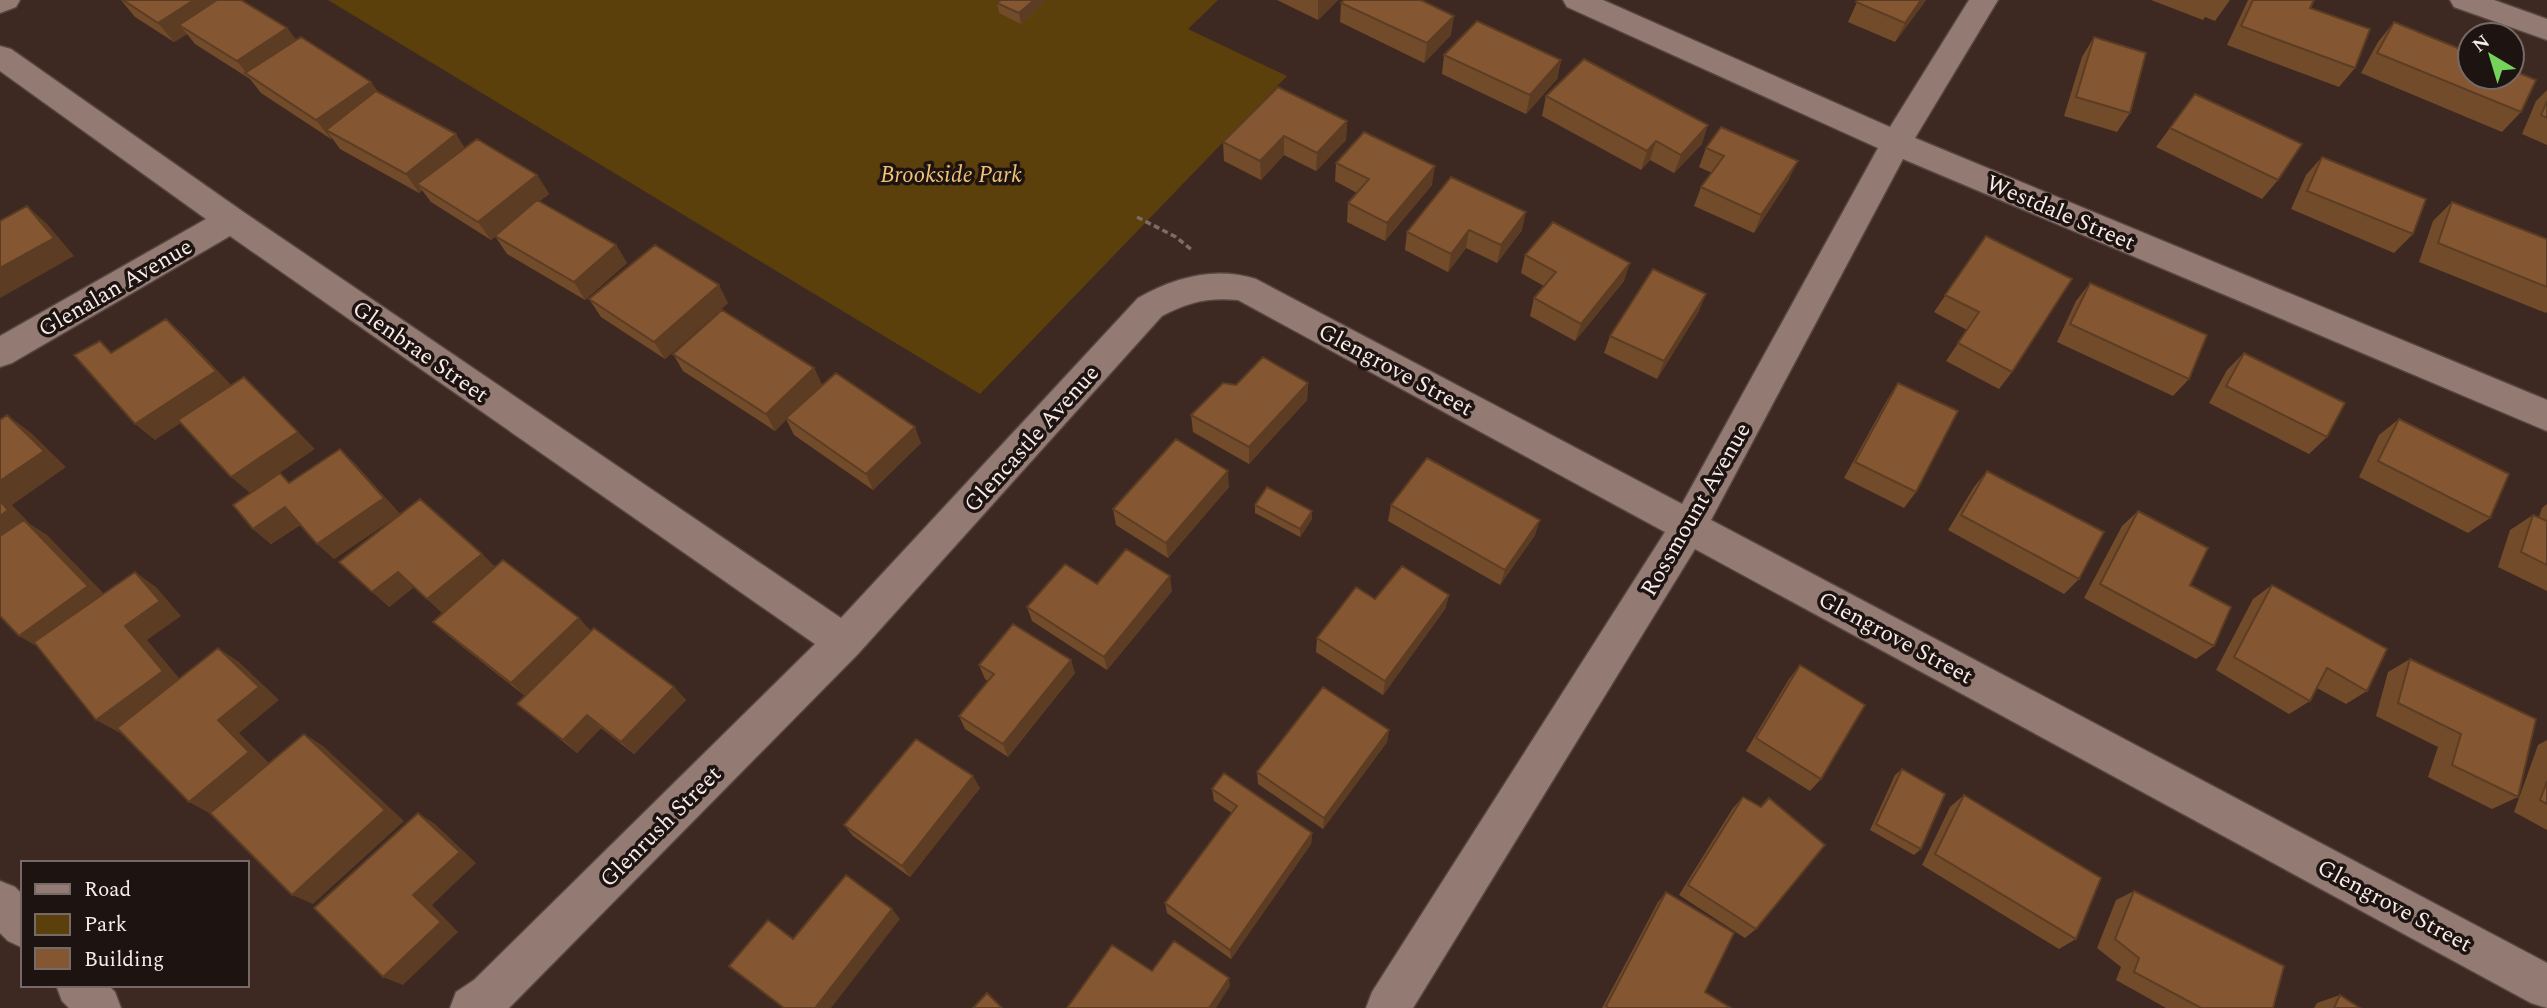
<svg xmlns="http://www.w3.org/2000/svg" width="2547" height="1008" viewBox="0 0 2547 1008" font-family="Spectral,serif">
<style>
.green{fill:#5b400c}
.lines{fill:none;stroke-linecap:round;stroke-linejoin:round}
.minor-casing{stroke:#564540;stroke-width:3}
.path{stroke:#7d6b65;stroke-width:3.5;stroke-dasharray:6 3.5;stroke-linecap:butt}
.minor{fill:#937a73;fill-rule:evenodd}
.wall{fill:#724b2b}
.shaded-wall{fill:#5c3d23}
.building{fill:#845732;stroke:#5c3d23;stroke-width:2}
.labels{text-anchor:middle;stroke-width:7;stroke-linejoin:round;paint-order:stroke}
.park-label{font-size:23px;font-style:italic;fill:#f2c376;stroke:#1d1411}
.street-label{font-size:23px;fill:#f9ebe7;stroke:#1d1411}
</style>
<rect width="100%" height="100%" fill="#3d2922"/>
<!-- green -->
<path class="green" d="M328 0H1218L1188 29 1287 76 980 394Z"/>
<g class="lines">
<!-- minor casing -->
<g class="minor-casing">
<path id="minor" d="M0 0H20L16 7 0 13Z
M1563 0H1603L1890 127 1969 0H1998L1915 138 2547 400V431L1903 159 1711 520 2547 963V1008L2531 1003 1695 549 1413 1008H1366L1372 992 1665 532 1238 300C1209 297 1188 302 1162 316L858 654 509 1008H450L456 992 474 980 815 644 230 236 12 363 0 367V336L206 219 0 71V46L11 49 242 211 841 618 1138 298C1175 277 1215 266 1256 279L1682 504 1878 148 1567 7Z
M2450 0H2494L2547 19V40L2454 7Z
M0 881 15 887 23 895V948L8 941 0 933Z
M56 985H108L115 992 121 1008H69L62 1001Z"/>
</g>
<!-- path -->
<path class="path" d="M1137 217 1176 237 1193 251"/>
<!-- minor -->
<use href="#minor" class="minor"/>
</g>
<!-- wall -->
<path class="wall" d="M121 0H241L287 28 296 40 465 148 537 175 549 194 539 201 616 245 627 263 585 300 507 254 495 236 491 240 431 202 422 190 419 193 340 149 332 138 331 139 261 93 250 79 195 44 187 34 174 42 135 17Z
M1277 0H1338L1318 20Z
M1858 0H1926L1895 42 1848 22Z
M2151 0H2230L2215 21 2205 17 2203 20Z
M2248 0H2314L2310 8 2355 68 2339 87 2227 45Z
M1045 2 1021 24 999 13 997 3Z
M1341 3 1451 35 1424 63 1340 22Z
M2394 22 2521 112 2502 132 2361 73 2378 42Z
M2094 37 2130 113 2117 132 2064 116 2082 57Z
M1444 55 1561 60 1557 79 1526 114 1442 74Z
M2547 90V145L2522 134 2536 101Z
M2195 94 2278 180 2262 199 2156 147Z
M1546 96 1702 144 1674 173 1650 160 1641 170 1542 116Z
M1347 121 1346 140 1316 171 1284 155 1261 180 1224 161 1223 142Z
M1706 148 1789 179 1754 233 1694 206 1701 187 1712 173 1699 167Z
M2322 157 2413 234 2394 253 2291 209 2306 175Z
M1336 163 1432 185 1385 241 1347 222 1348 203 1357 193 1335 181Z
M1451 177 1522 230 1497 263 1466 248 1448 272 1405 250 1407 232Z
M2452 202 2547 239V312L2546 313 2419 262 2433 221Z
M1986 236 2012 372 1999 389 1946 361 1967 330 1934 312Z
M1525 255 1624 281 1575 341 1530 316 1534 298 1544 286 1521 273Z
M2090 283 2189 379 2173 396 2057 342 2076 301Z
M589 299 728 303 665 359 601 317Z
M1699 311 1657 379 1604 353 1610 336Z
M2244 353 2327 437 2309 454 2209 403 2227 370Z
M673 354 814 368 822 385 921 443 873 490 794 435 786 419 775 431 683 371Z
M1308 383 1307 400 1249 464 1193 432 1191 415 1236 385Z
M1898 383 1916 492 1904 508 1844 478 1887 400Z
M2399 419 2490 518 2468 533 2359 477 2379 435Z
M340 449 357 466 400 514 482 554 495 567 674 687 686 700 634 754 601 728 577 753 517 704 525 696 449 636 433 622 443 613 414 587 389 607 397 516 334 559 300 525 271 544 253 529 291 482Z
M1987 471 2079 579 2064 594 1948 530 1974 487Z
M1229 487 1168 558 1116 525 1113 509Z
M2547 504V591L2498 567 2510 530 2533 515 2539 517 2542 508Z
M1255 505 1312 511V519L1300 537 1255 513Z
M1391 505 1535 535 1500 585 1388 521Z
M2138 511 2190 585 2214 646 2196 659 2084 598 2122 526Z
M1097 584 1172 591 1107 670 1032 621 1027 607Z
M2272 585 2367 691 2346 704 2317 688 2310 701 2289 714 2216 670 2253 599Z
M1449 595 1445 609 1383 695 1316 652 1317 638 1375 599Z
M2410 659 2518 797 2492 809 2428 777 2438 747 2376 716 2388 672Z
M979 665 1075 673 1008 757 965 729 959 716 988 681 985 679Z
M1800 665 1821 779 1810 791 1746 751 1789 679Z
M1389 730 1387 742 1323 829 1258 784 1257 772Z
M2547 740V830L2514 812 2538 745Z
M1902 769 1921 849 1914 855 1870 830 1895 775Z
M980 788 910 877 853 836 844 825Z
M1212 789 1312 833 1311 844 1231 959 1167 913 1165 903 1232 813 1214 801Z
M1964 795 2076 939 2059 949 1922 865 1950 807Z
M1743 797 1756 929 1745 938 1679 895 1733 808Z
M2134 891 2273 1008H2166L2116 980 2121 967 2097 948 2116 900Z
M1666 892 1705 992 1731 1008H1602L1658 902Z
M2340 995 2360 1008H2314L2317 1003Z"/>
<!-- shaded-wall -->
<path class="shaded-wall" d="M194 0H241L179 25 187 34 174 42 158 23Z
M1034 0H1045V2L1021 24 1019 13Z
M1318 0H1338L1318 20Z
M1921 0H1926L1895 42 1905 23Z
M1454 16 1451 35 1424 63 1427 43Z
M287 28 302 47 248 75 237 61Z
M1561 60 1557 79 1526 114 1530 95Z
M371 82 385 101 326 130 332 138 331 139 316 120Z
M1347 121 1346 140 1316 171 1317 153Z
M1708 125 1702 144 1674 173 1681 155Z
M456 134 468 153 417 184 422 190 419 193 406 174Z
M1284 136V155L1261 180 1260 161Z
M1656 141 1650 160 1641 170 1647 151Z
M1798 161 1789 179 1754 233 1761 215Z
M1435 166 1432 185 1385 241 1387 223Z
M537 175 549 194 491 240 478 222Z
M27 206 47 224 74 256 0 298V268Z
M1526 212 1522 230 1497 263 1501 245Z
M1469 230 1466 248 1448 272 1451 254Z
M616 245 627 263 585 300 574 282Z
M1630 263 1624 281 1575 341 1581 324Z
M719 285 728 303 665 359 654 342Z
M1706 294 1699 311 1657 379 1664 361Z
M166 319 185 336 234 388 155 440 135 424Z
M814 368 822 385 775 431 766 414Z
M244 377 315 449 250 493 231 477Z
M1308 383 1307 400 1249 464V447Z
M7 415 30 432 66 467 12 505 30 524 47 535 110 600 43 650 19 636 0 548V481Z
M915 427 921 443 873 490 866 474Z
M340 449 357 466 400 514 334 559 317 544Z
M1228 471 1229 487 1168 558 1166 543Z
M285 507 303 522 271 544 253 529Z
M1312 511V519L1300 537V529Z
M1540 520 1535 535 1500 585 1505 570Z
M482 554 497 569 443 614 427 599Z
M135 572 156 587 181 616 147 640 184 684 120 733 96 720 125 626Z
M398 572 414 587 389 607 372 592Z
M1170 576 1172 591 1107 670 1104 657Z
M1449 595 1445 609 1383 695 1385 681Z
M579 618 592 632 526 697 511 683Z
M218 648 239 662 279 700 239 733 270 764 211 814 189 802 218 720Z
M1071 660 1075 673 1008 757 1003 744Z
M674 687 686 700 634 754 621 742Z
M587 715 601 728 577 753 563 740Z
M1389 730 1387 742 1323 829 1324 818Z
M304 734 323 746 404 821 313 904 292 895Z
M973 776 980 788 910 877 902 866Z
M418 813 435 824 476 863 432 905 458 932 403 985 383 977 413 895Z
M1312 833 1311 844 1231 959 1230 950Z
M892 909 900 919 831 1008H815Z
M1229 978 1230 986 1216 1008H1209Z"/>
<!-- building -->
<path class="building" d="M123 0H194L158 23Z
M217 0H241L287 28 237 61 179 25Z
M1001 0H1034L1019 13 997 3Z
M1344 0H1421L1454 16 1427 43 1341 3Z
M1858 0H1921L1905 23 1856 2Z
M2253 0H2314L2310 8 2370 29 2355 68 2241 26Z
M1477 21 1561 60 1530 95 1444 55Z
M2394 22 2470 53V77H2512V70L2536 80 2521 112 2377 53Z
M301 37 371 82 316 120 245 73Z
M2094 37 2146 53 2130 113 2076 97Z
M1584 59 1708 125 1681 155 1656 141 1647 151 1546 96Z
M1278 87 1347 121 1317 153 1284 136 1260 161 1223 142Z
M376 91 456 134 406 174 326 130Z
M2195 94 2302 144 2278 180 2170 128Z
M2547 101V118L2541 115Z
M1721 127 1798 161 1761 215 1701 187 1724 156 1706 148Z
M1364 132 1435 166 1387 223 1348 203 1369 179 1336 163Z
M477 139 537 175 478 222 417 184Z
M2322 157 2426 199 2413 234 2307 191Z
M1451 177 1526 212 1501 245 1469 230 1451 254 1407 232Z
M537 200 616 245 574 282 495 236Z
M2452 202 2547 239V287L2438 243Z
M27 206 54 238 0 268V221Z
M1553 222 1630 263 1581 324 1534 298 1556 272 1525 255Z
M1986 236 2072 279 2012 372 1958 343 1979 312 1945 295Z
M655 245 719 285 654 342 589 299Z
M1653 269 1706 294 1664 361 1610 336Z
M2090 283 2207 335 2189 379 2070 324Z
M722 310 814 368 766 414 673 354Z
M166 319 216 371 135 424 74 355 100 341 111 353Z
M2244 353 2345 403 2327 437 2226 386Z
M1263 357 1308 383 1249 447 1191 415 1223 383 1236 385Z
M836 373 915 427 866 474 786 418Z
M244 377 298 432 231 477 178 420Z
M1898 383 1958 411 1916 492 1855 462Z
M7 415 44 451 0 481V420Z
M2399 419 2509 474 2490 518 2378 461Z
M1176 439 1228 471 1166 543 1113 509Z
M340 449 384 498 317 544 285 507 253 529 233 505 280 473 289 483Z
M1427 458 1540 520 1505 570 1391 505Z
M1987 471 2104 532 2079 579 1961 515Z
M1267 487 1312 511 1300 529 1255 505Z
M420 499 482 554 427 599 398 572 372 592 339 562Z
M0 501 8 510 0 516Z
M2138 511 2208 548 2190 585 2231 607 2214 646 2100 584Z
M2533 515 2547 521V565L2521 552Z
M24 520 88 586 19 636 0 616V536Z
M1126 549 1170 576 1104 657 1027 607 1065 564 1097 584Z
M503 560 579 618 511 683 433 622Z
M1402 566 1449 595 1385 681 1317 638 1356 587 1375 599Z
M135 572 160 601 125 626 163 671 96 720 34 642Z
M2272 585 2387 649 2367 691 2327 668 2310 701 2234 657Z
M1013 624 1071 660 1003 744 959 716 994 674 979 665Z
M594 628 674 687 621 742 587 715 563 740 517 704Z
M218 648 259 687 218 720 249 752 189 802 117 728Z
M2410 659 2536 719 2518 797 2452 765 2461 734 2398 703Z
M1800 665 1865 705 1821 779 1756 738Z
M1323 687 1389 730 1324 818 1257 772Z
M304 734 385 810 292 895 210 813Z
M916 739 973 776 902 866 844 825Z
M1902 769 1945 794 1921 849 1876 824Z
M1224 773 1312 833 1230 950 1165 903 1237 806 1212 789Z
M2547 781V804L2540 800Z
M1964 795 2101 878 2076 939 1935 854Z
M1743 797 1761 807 1769 798 1825 845 1756 929 1688 885Z
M418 813 460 852 413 895 441 922 383 977 314 908Z
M846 875 892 909 815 1008H784L729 966 768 920 793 939Z
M2134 891 2284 966 2273 1008H2201L2134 972 2139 958 2115 939Z
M1666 892 1734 933 1705 992 1731 1008H1609L1606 1006Z
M1174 941 1229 978 1209 1008H1067L1112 945 1152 971Z
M987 993 1002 1008H973Z
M2340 995 2360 1008H2334Z"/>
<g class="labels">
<!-- park labels -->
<g class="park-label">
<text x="951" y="182">Brookside Park</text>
</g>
<!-- street labels -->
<g class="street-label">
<text transform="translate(2061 212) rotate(23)" y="8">Westdale Street</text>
<text transform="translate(115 287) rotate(-30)" y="8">Glenalan Avenue</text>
<text transform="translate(421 351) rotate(35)" y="8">Glenbrae Street</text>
<text transform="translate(1396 369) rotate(28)" y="8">Glengrove Street</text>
<text transform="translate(1031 438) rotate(-48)" y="8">Glencastle Avenue</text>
<text transform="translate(1695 509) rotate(-60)" y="8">Rossmount Avenue</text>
<text transform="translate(1896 637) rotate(28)" y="8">Glengrove Street</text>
<text transform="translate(660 826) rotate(-45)" y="8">Glenrush Street</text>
<text transform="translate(2395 905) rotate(28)" y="8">Glengrove Street</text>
</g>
</g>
<!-- legend -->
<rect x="21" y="861" width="228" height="126" fill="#1d1411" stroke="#756a67" stroke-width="2"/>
<rect x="35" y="884" width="35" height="10" fill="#937a73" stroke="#756a67" stroke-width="2"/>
<text x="84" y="896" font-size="21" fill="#f9ebe7">Road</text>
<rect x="35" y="914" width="35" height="21" fill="#5b400c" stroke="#756a67" stroke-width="2"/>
<text x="84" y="931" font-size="21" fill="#f9ebe7">Park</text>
<rect x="35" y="948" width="35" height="21" fill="#845732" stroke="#756a67" stroke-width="2"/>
<text x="84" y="966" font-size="21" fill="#f9ebe7">Building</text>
<!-- north arrow -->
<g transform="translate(2491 56) rotate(322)"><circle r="33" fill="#1d1411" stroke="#756a67" stroke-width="2"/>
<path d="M0-5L12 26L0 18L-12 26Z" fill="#75d25a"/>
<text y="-10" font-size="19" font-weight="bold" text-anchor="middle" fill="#f9ebe7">N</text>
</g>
</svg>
